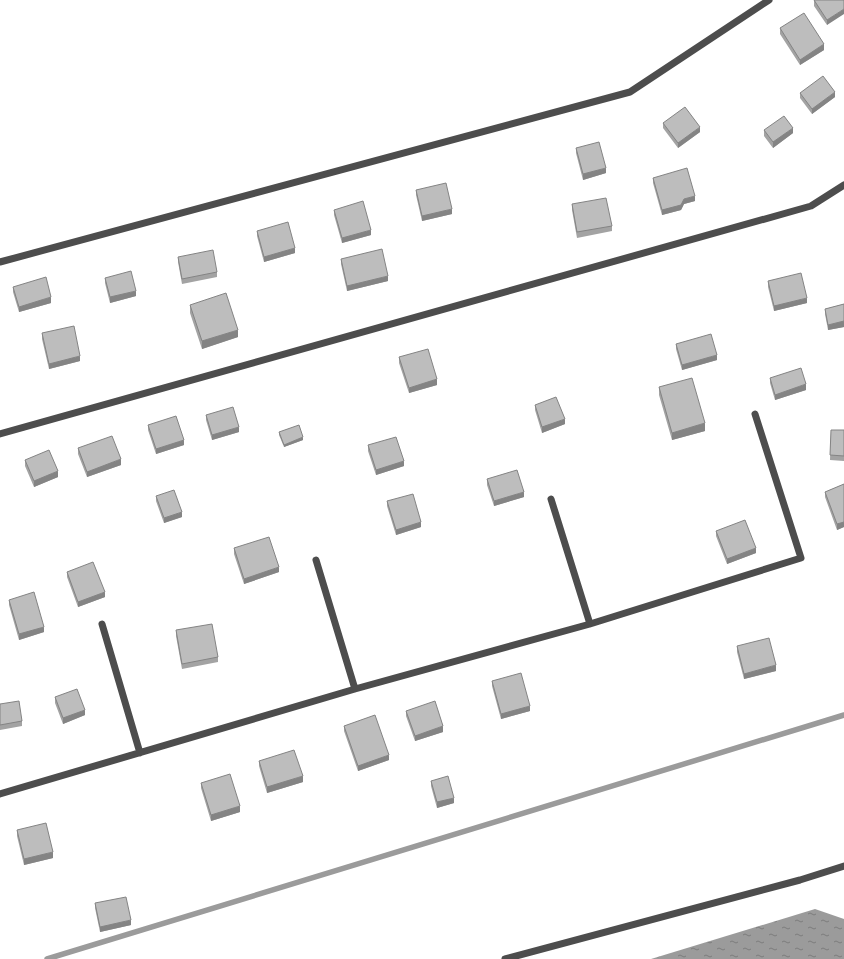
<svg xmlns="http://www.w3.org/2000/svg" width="844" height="959" viewBox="0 0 844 959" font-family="Commissioner,sans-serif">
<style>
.water{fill:url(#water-ripples)}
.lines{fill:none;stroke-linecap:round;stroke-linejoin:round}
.stream{stroke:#9b9b9b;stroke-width:5.5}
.minor{stroke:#4d4d4d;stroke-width:7}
.wall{fill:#a3a3a3}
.shaded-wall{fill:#848484}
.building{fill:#bdbdbd;stroke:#848484}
</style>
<defs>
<pattern id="water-ripples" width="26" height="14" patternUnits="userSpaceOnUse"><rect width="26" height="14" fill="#9b9b9b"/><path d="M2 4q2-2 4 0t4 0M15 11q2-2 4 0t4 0" fill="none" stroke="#7c7c7c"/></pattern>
</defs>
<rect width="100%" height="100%" fill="#fff"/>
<!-- water -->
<path class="water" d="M815 909 844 919V959H651Z"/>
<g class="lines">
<!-- stream -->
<path class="stream" d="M47 959 844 715"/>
<!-- minor -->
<path class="minor" d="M0 262 630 92 769 0
M0 434 811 206 844 185
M551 499 590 624
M316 560 355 689
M102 624 140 753
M0 794 355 689 590 624 801 558 755 414
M505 959 800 880 844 866"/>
</g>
<!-- wall -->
<path class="wall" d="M814 0H844L827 25 814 6Z
M780 28 824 50 800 65 780 34Z
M800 93 835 97 812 114 800 98Z
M663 123 700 132 678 148 663 128Z
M764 130 793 133 773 148 764 136Z
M576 148 606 173 583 180 576 153Z
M653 178 695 201 684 204 681 210 662 215 653 183Z
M416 190 452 214 422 221 416 195Z
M572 204 612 226V231L577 238 572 210Z
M334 210 371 235 342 243 334 215Z
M257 231 295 253 264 262 257 236Z
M178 257 217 272V277L182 284 178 262Z
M341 259 388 281 347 291 341 264Z
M105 278 136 296 110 303 105 283Z
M768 281 807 303 774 311 768 287Z
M13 287 51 303 19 312 13 292Z
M844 304V327L828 330 825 314V309Z
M190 305 238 337 202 349 190 313Z
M42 333 80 361 49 369 42 339Z
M676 344 717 360 682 370 676 349Z
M399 357 437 385 409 393 399 363Z
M770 378 806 390 775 400 770 383Z
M659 387 705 431 672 440 659 395Z
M535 405 565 424 542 433 535 410Z
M206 415 239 432 212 440 206 420Z
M148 425 184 445 156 454 148 430Z
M831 430H844V461L830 460Z
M279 432 303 440 284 447 279 435Z
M368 445 404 466 376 475 368 451Z
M78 448 121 465 87 477 78 454Z
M25 460 58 477 34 487 25 466Z
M487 479 524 497 494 506 487 485Z
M844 484V527L837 530 825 497V492Z
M156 496 182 517 164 523 156 501Z
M387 501 421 527 396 535 387 506Z
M716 531 756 553 727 564 716 536Z
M234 548 279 572 244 584 234 554Z
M67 572 105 597 78 607 67 577Z
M9 600 44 632 19 640 9 605Z
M176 630 218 657V662L182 669 176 636Z
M737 646 776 671 744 679 737 652Z
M492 681 530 711 501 719 492 686Z
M55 697 85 715 63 724 55 703Z
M0 704 22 721V726L0 730Z
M406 711 443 732 415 741 406 716Z
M344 726 389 760 358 771 344 731Z
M259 761 303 782 267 793 259 766Z
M431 781 454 803 437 808 431 786Z
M201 783 240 812 211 821 201 788Z
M17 830 53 858 24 865 17 836Z
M95 903 131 925 100 932 95 908Z"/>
<!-- shaded-wall -->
<path class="shaded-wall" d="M844 9V14L827 25V20Z
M824 44V50L800 65V60Z
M835 92V97L812 114V109Z
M700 127V132L678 148V143Z
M793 128V133L773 148V142Z
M606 168V173L583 180V174Z
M695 196V201L684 204 681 210 662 215V210L684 199Z
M452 209V214L422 221V216Z
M371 230V235L342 243V238Z
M295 248V253L264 262V257Z
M388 276V281L347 291V286Z
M136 291V296L110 303V297Z
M51 297V303L19 312V307Z
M807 298V303L774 311V306Z
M844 321V327L828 330V325Z
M238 330V337L202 349V341Z
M717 355V360L682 370V365Z
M80 356V361L49 369V364Z
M437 379V385L409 393V388Z
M806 384V390L775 400V395Z
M565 419V424L542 433V427Z
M705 423V431L672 440V433Z
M239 427V432L212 440V435Z
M303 437V440L284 447V445Z
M184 440V445L156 454V449Z
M121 459V465L87 477V472Z
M404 461V466L376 475V470Z
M58 471V477L34 487V481Z
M524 492V497L494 506V501Z
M182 512V517L164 523V518Z
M421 522V527L396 535V530Z
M844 522V527L837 530V524Z
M756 548V553L727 564V559Z
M279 567V572L244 584V579Z
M105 592V597L78 607V602Z
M44 627V632L19 640V634Z
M776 665V671L744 679V674Z
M530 706V711L501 719V714Z
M85 710V715L63 724V718Z
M443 726V732L415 741V736Z
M389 755V760L358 771V766Z
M303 776V782L267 793V787Z
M454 798V803L437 808V802Z
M240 806V812L211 821V815Z
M53 852V858L24 865V859Z
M131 920V925L100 932V927Z"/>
<!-- building -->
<path class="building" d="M814 0H844V9L827 20Z
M804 13 824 44 800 60 780 28Z
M823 76 835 92 812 109 800 93Z
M685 107 700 127 678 143 663 123Z
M784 116 793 128 773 142 764 130Z
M599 142 606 168 583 174 576 148Z
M687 168 695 196 684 199 681 205 662 210 653 178Z
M446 183 452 209 422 216 416 190Z
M606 198 612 226 577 232 572 204Z
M363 201 371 230 342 238 334 210Z
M288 222 295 248 264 257 257 231Z
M382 249 388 276 347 286 341 259Z
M213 250 217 272 182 279 178 257Z
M131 271 136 291 110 297 105 278Z
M801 273 807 298 774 306 768 281Z
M46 277 51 297 19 307 13 287Z
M226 293 238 330 202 341 190 305Z
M844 304V321L828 325 825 309Z
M74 326 80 356 49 364 42 333Z
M711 334 717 355 682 365 676 344Z
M428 349 437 379 409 388 399 357Z
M801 368 806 384 775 395 770 378Z
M692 378 705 423 672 433 659 387Z
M556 397 565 419 542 427 535 405Z
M233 407 239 427 212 435 206 415Z
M176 416 184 440 156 449 148 425Z
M299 425 303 437 284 445 279 432Z
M831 430H844V456L830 455Z
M112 436 121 459 87 472 78 448Z
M396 437 404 461 376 470 368 445Z
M49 450 58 471 34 481 25 460Z
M517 470 524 492 494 501 487 479Z
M844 484V522L837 524 825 492Z
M174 490 182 512 164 518 156 496Z
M413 494 421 522 396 530 387 501Z
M745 520 756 548 727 559 716 531Z
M269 537 279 567 244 579 234 548Z
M93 562 105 592 78 602 67 572Z
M34 592 44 627 19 634 9 600Z
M212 624 218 657 182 664 176 630Z
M769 638 776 665 744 674 737 646Z
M521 673 530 706 501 714 492 681Z
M77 689 85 710 63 718 55 697Z
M19 701 22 721 0 725V704Z
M435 701 443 726 415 736 406 711Z
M375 715 389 755 358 766 344 726Z
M294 750 303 776 267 787 259 761Z
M230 774 240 806 211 815 201 783Z
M448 776 454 798 437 802 431 781Z
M46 823 53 852 24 859 17 830Z
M126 897 131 920 100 927 95 903Z"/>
</svg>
